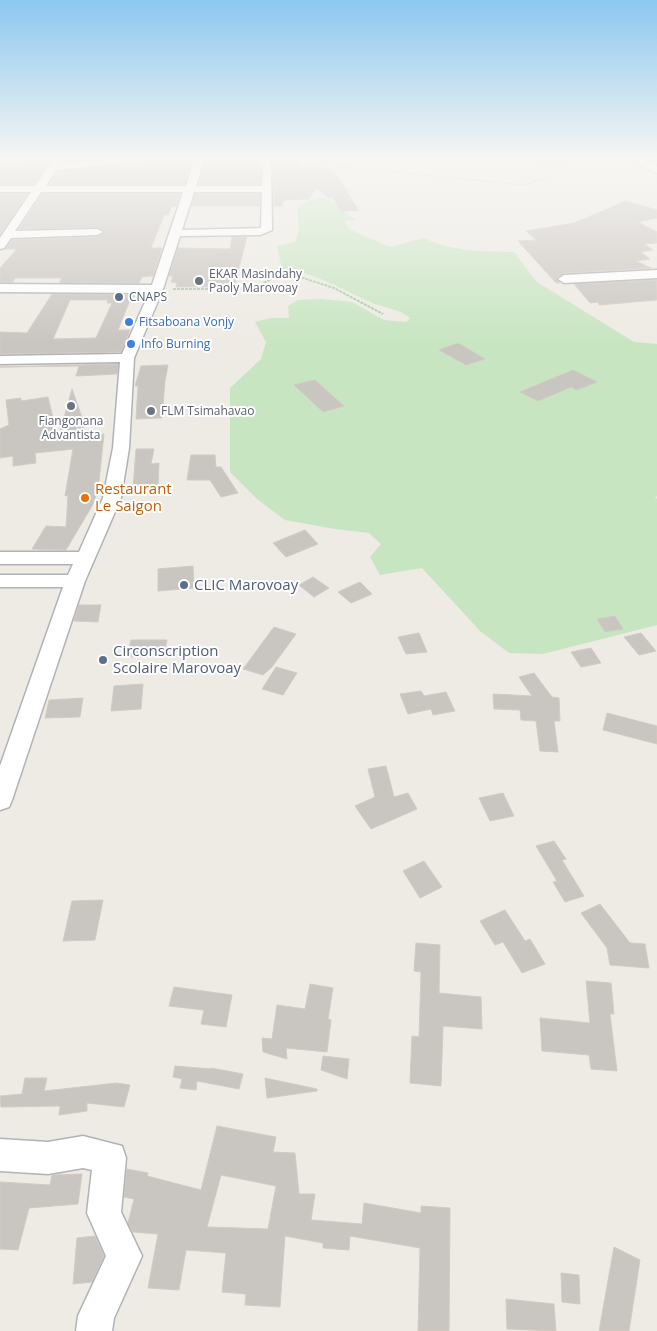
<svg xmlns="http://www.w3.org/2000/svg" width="657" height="1331" viewBox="0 0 657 1331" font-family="'Open Sans',sans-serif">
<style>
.green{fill:#c8e5c1}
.building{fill:#c9c5c0;stroke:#d3cbc3;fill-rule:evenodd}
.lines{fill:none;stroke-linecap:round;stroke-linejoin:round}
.minor-casing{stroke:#b0b3b6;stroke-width:3}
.path-far1{stroke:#9fcea3;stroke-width:1;stroke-dasharray:2.5 1;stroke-linecap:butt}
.path{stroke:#9fcea3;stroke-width:2;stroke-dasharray:3 1;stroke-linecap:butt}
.minor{fill:#fff;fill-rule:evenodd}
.worship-dot{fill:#6b7280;stroke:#fff;stroke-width:2}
.service-dot{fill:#5c6f8a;stroke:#fff;stroke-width:2}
.shop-dot{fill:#3f7fe0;stroke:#fff;stroke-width:2}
.food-dot{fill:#e8710a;stroke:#fff;stroke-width:2}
.labels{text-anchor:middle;stroke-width:4;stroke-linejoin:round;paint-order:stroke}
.far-worship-label{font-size:12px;fill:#5b616d;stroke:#fff;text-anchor:start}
.far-service-label{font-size:12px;fill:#4e5e75;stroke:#fff;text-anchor:start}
.far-shop-label{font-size:12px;fill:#366cbe;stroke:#fff;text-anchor:start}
.food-label{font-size:15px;fill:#c56008;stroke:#fff;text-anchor:start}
.service-label{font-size:15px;fill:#4e5e75;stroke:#fff;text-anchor:start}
</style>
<rect width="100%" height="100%" fill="#eeeae4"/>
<!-- green -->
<path class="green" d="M320 198 329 199 356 220 345 221 349 229 390 247 424 238C452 252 484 251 514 252L537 282 634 342 657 344V496L655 497 657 499V625L543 654 509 653 480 631 422 568 380 575 370 557 381 544 369 533 335 529 285 520 257 499 230 472V388L261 359 266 342 255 322 270 318H289L288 306 298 300 321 299 352 302 384 320 406 322 410 318C398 308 382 308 368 301 337 287 316 273 282 269L277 246 295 242 299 231 297 208 307 201Z"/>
<!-- building -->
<path class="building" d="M167 157H193L185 184H49L57 172 157 162 167 160Z
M207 157 264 158 261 160 260 184H199Z
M298 157 303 167 316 165 335 172 359 211H341L332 197 329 198 316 188 309 199 284 200 282 206H274L273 158Z
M40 161H50L34 184H0V164Z
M0 194H27L0 235Z
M42 194H180L176 206 171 207 169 215H164L151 248H162L153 276 142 277 139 283H59L62 278H15L13 282H0V268L17 249H5L12 240 97 237 105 233 97 227 19 229Z
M195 194H260V206H191Z
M626 201 657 210V218L638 222 657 232V243L644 244 653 250 641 252 650 259 636 261 651 268 564 273 556 278 560 283H556L518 241 536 240 526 231 574 223Z
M232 237H247L235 284 227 287H176L177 283 171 282 173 276H169L178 248 230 249Z
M657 280V300L599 305 598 302 590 303 574 284Z
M52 294 135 295 133 300H130L118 330H130L121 352 0 354V332L27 333ZM70 300H108L107 303H112L96 338 53 339Z
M458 343 485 359 466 365 439 350Z
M118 364 117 374 76 376 79 366 0 367Z
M168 365 165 381 162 418 136 419 138 386H135L141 366Z
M573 370 597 382 577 390 571 387 538 401 520 392Z
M315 380 344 406 323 412 294 385Z
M72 389 84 423 83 436 104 434 98 490 92 506 66 550 32 549 46 526 66 527 68 495 65 496 73 449 35 453 36 463 13 466V456L0 458V429L9 425 6 400 21 398V401L48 397 58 439Z
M136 449H154L151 464 159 463 158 487 133 488Z
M191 455H215L216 467H221L238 493 221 497 210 480H187Z
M305 530 318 544 286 557 273 543Z
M193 566 194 588 158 591V569Z
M313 577 329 588 314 597 299 585Z
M360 582 372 594 351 603 338 592Z
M79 605H101L98 622 74 621Z
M615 616 623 629 605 632 597 619Z
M274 627 296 634 272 667 263 675 243 669Z
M419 633 427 652 406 654 398 637Z
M641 633 656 651 639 655 624 637Z
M131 640H167L164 656 127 657Z
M591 648 601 663 581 667 571 652Z
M276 667 297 673 283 695 262 689Z
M534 673 552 697 559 698 560 721H554L558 752 540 751 536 721 521 720 520 710 494 709 493 694 532 696 519 677Z
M143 684 141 709 111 711 114 686Z
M421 691 424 696 446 692 455 711 433 715 431 709 408 714 400 694Z
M83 698 80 717 45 718 49 700Z
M607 713 657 726V744L603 730Z
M386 766 394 797 408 793 417 809 371 829 355 806 375 797 368 769Z
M503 793 514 816 490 821 479 798Z
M554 841 566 859 562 860 584 896 565 902 553 882 557 881 536 846Z
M424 861 442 887 420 898 403 871Z
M103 900 95 940 63 941 72 901Z
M600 904 630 943 645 944 649 968 610 965 607 948 581 913Z
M505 910 525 941 530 939 545 964 522 973 503 942 495 945 480 921Z
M416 943 440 945 439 993 481 997 482 1029 443 1026 441 1086 410 1083 412 1036 419 1037 421 972 414 971Z
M586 981 611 983 614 1014H610L617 1071 591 1069 589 1055 542 1051 540 1018 590 1023Z
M310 984 333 988 328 1019 331 1020 327 1052 286 1048 287 1059 263 1052 262 1038 272 1039 277 1005 305 1009Z
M174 987 232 995 226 1027 201 1024 204 1010 169 1006Z
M323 1056 349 1059 347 1079 321 1070Z
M175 1066 211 1069V1068L243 1074 239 1089 197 1081 196 1090 180 1088 182 1079 173 1077Z
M25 1078H47L44 1091 117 1083 130 1085 124 1107 87 1103V1111L59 1115 60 1106 1 1107 0 1096 22 1094Z
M265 1078 317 1089V1091L267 1098Z
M217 1126 276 1137 273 1152 295 1153 299 1194H315L311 1220 362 1224 364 1203 421 1213V1206L450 1208 449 1331H418L420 1248 350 1236 349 1250 323 1248V1243L285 1236 280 1307 245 1305 246 1294 222 1292 226 1253 186 1250 179 1290 148 1288 158 1234 133 1232 128 1223 134 1199 124 1197 127 1169 148 1173 147 1176 201 1190ZM221 1175 276 1186 268 1229 207 1227Z
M82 1174 78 1204 29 1208 18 1250 0 1249V1182L50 1185 52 1175Z
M95 1236 104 1256 92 1282 73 1284 77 1238Z
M614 1247 640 1260 629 1331H599Z
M561 1273 579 1275 580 1304 562 1302Z
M506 1299 554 1304 556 1331 507 1329Z"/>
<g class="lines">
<!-- minor casing -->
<g class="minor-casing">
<path id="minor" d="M55 157H65L60 164 127 157H162L157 160 56 170 46 186H186L195 157H205L196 186H262L263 160 271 158 272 230 260 235 180 236 163 289 134 358 129 448 121 498 85 581 12 800 9 807 0 810V766L63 587H0V575H68L73 564H0V552H79L103 498 113 448 120 362 0 364V356L122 354 149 293 0 292V284L152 285 183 192H41L15 231 97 229 103 232 97 235 11 238 4 248 0 249V238L31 192H0V186H35ZM194 192H262L261 228 182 230Z
M625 157H638L657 166V173Z
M657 270V278L564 283 558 279 564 275Z
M83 1136 122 1146 126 1158 121 1212 142 1256 114 1318 112 1331H76L78 1316 106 1256 87 1213 92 1170 83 1168 48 1174 0 1171V1139L48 1142Z"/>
</g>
<!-- path-far1 -->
<path class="path-far1" d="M488 157 526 163 561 165
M278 161 323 160 336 166 524 185 552 176 564 163 584 157
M412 174 420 169 422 163 416 157"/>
<!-- path -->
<path class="path" d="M173 289H251L278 276 294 275 334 288 383 314"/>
<!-- minor -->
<use href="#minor" class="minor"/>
</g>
<!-- sky -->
<linearGradient id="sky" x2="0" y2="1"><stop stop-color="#8dc8f0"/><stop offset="0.46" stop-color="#f7f6f3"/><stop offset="1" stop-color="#f7f6f3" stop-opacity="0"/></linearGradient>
<rect width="657" height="343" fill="url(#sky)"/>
<!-- markers -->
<g class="worship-dot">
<circle cx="199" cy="281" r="5"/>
<circle cx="71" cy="406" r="5"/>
<circle cx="151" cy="411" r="5"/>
</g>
<g class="service-dot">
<circle cx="119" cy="297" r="5"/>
<circle cx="184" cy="585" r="5"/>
<circle cx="103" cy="660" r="5"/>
</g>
<g class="shop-dot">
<circle cx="129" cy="322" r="5"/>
<circle cx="131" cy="344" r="5"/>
</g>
<circle class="food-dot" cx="85" cy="498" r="5"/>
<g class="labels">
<!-- far-worship labels -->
<g class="far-worship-label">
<text x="209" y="278">EKAR Masindahy<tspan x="209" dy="14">Paoly Marovoay</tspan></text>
<text x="161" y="415">FLM Tsimahavao</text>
<text x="71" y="425" text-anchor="middle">Fiangonana<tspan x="71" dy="14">Advantista</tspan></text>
</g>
<!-- far-service labels -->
<g class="far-service-label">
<text x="129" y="301">CNAPS</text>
</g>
<!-- far-shop labels -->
<g class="far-shop-label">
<text x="139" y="326">Fitsaboana Vonjy</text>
<text x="141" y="348">Info Burning</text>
</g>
<!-- food labels -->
<g class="food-label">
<text x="95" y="494">Restaurant<tspan x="95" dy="17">Le Saigon</tspan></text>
</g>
<!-- service labels -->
<g class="service-label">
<text x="194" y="590">CLIC Marovoay</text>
<text x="113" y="656">Circonscription<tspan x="113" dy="17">Scolaire Marovoay</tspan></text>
</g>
</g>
</svg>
